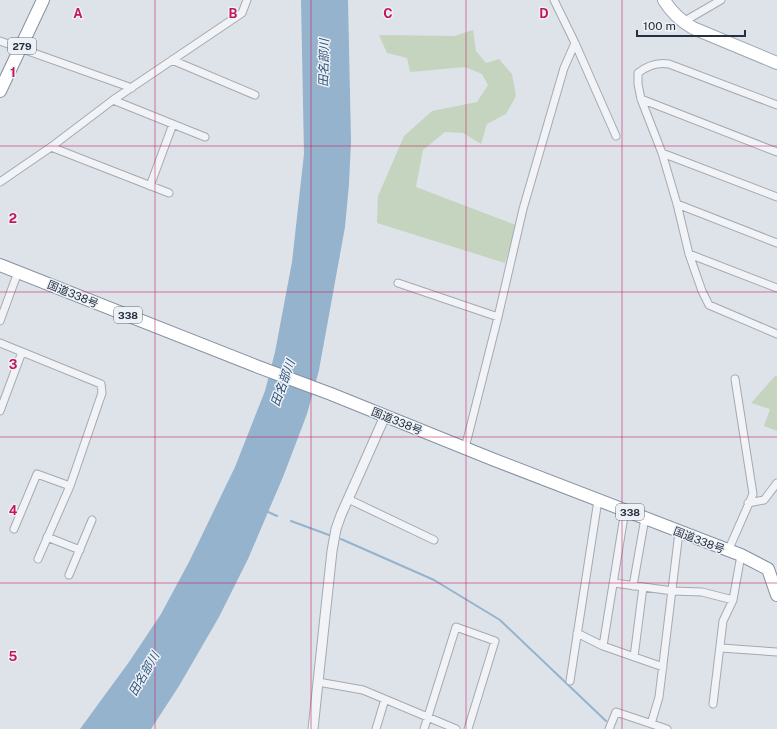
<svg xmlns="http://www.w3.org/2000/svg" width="777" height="729" viewBox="0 0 777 729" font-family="'Public Sans','Noto Sans JP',sans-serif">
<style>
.green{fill:#c5d4be}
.water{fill:#95b3cd}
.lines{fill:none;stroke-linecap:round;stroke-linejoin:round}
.stream{stroke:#95b3cd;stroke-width:2}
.minor-casing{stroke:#a3aab3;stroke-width:9}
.tertiary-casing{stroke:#a3aab3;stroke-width:11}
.primary-casing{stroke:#9ca7b6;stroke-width:14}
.trunk-casing{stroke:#8491a1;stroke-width:14}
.minor{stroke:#f1f3f7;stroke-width:7}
.tertiary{stroke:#f1f3f7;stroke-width:9}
.primary{stroke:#fff;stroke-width:12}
.trunk{stroke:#fff;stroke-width:12}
.grid{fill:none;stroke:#c2185b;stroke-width:1;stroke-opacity:0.55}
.labels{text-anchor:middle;stroke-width:3;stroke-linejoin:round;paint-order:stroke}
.shield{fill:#edf1f6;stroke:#616b77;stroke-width:1}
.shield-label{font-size:10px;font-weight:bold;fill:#253141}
.street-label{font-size:11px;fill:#253141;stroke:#edf1f6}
.water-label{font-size:12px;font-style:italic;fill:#2c5279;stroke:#edf1f6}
.grid-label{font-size:13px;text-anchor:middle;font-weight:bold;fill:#c2185b;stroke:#edf1f6;stroke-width:3;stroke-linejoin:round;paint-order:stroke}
</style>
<rect width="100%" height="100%" fill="#dee3e9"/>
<!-- green -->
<path class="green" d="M473 30 476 51 486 63 499 59 512 74 516 96 506 114 487 124 481 144 463 133 445 132 423 150 416 187 516 225 505 263 377 223 378 196 404 136 432 111 477 102 488 85 482 74 465 67 410 72 407 58 387 53 379 35 454 36Z
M775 376H777V431L764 426 770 409 751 403Z"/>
<!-- water -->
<path class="water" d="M301 0H348L351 141 349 184 345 227 319 370 307 414 283 477 248 559 219 617 179 686 151 729H80L129 662 161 614 189 562 235 467 265 391 275 352 292 262 304 154Z"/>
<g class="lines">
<!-- stream -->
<path class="stream" d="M266 511 277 516
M291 521 329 535
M341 539 434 580 500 620 606 721"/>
<!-- minor casing -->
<g class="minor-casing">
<path id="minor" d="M683 22 721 0
M0 41 132 88
M575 43 616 136
M172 60 255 95
M641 99 777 152
M113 100 205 137
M777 105 669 64C657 62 648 65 638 73V84L641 99 662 153 677 204 689 254 702 291 709 305 777 334
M51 147 169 193
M662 153 777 197
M0 182 51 147 113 100 242 13 247 0
M150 186 173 124
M677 204 777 243
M689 254 777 288
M398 283 498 317
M0 321 18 272
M0 343 101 384 102 393 70 486 38 559
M0 411 22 352
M465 448 498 317 523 209 564 68 575 43 554 0
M348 499 434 540
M748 503 764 500 777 483
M14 529 37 474 70 486
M47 537 80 550
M728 551 753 494 735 379
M69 575 92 520
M614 583 673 591 702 592 733 600
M633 586 645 518
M577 633 603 646 663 667
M603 646 625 510
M721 648 777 652
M634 657 643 587
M570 681 598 500
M318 682 363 690 456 729
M713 704 723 621 733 600 741 555
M651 724 659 697 679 532
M376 729 385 699
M424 729 456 627 495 641 468 729
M609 729 616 712 667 729"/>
</g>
<!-- tertiary casing -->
<g class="tertiary-casing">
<path id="tertiary" d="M313 729 332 551 336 529 341 515 385 416"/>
</g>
<!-- primary casing -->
<g class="primary-casing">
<path id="primary" d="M664 0C671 12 681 21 693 28L777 63"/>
</g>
<!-- trunk casing -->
<g class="trunk-casing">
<path id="trunk" d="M0 91 43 0
M0 265 256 366 331 394 492 459 741 555 768 569 777 595"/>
</g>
<!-- minor -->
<use href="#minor" class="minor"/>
<!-- tertiary -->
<use href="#tertiary" class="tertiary"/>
<!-- primary -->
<use href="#primary" class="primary"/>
<!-- trunk -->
<use href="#trunk" class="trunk"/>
</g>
<!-- grid -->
<path class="grid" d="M155 0V729M311 0V729M466 0V729M622 0V729M0 146H777M0 292H777M0 437H777M0 583H777"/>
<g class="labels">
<!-- shield labels -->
<g class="shield">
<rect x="8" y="38" width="28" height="16" rx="3"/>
<rect x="114" y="307" width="28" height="16" rx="3"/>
<rect x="616" y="504" width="28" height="16" rx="3"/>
</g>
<g class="shield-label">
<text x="22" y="50">279</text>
<text x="128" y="319">338</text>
<text x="630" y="516">338</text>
</g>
<!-- street labels -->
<g class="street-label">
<text transform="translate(73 294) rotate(22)" y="4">国道338号</text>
<text transform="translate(397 421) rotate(22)" y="4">国道338号</text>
<text transform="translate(699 540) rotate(21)" y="4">国道338号</text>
</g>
<!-- water labels -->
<g class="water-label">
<text transform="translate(324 63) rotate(-89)" y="4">田名部川</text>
<text transform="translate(283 383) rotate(-70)" y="4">田名部川</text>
<text transform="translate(144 674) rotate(-60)" y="4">田名部川</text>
</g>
</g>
<g class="grid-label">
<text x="78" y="18">A</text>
<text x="233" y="18">B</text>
<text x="388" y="18">C</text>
<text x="544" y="18">D</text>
<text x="13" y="77">1</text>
<text x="13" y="223">2</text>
<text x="13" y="369">3</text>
<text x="13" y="515">4</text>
<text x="13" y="661">5</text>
</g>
<!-- scale -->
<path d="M637 30v6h108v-6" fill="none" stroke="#253141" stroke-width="2"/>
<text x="643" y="30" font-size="12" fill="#253141" stroke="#edf1f6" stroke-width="3" paint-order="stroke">100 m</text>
</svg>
